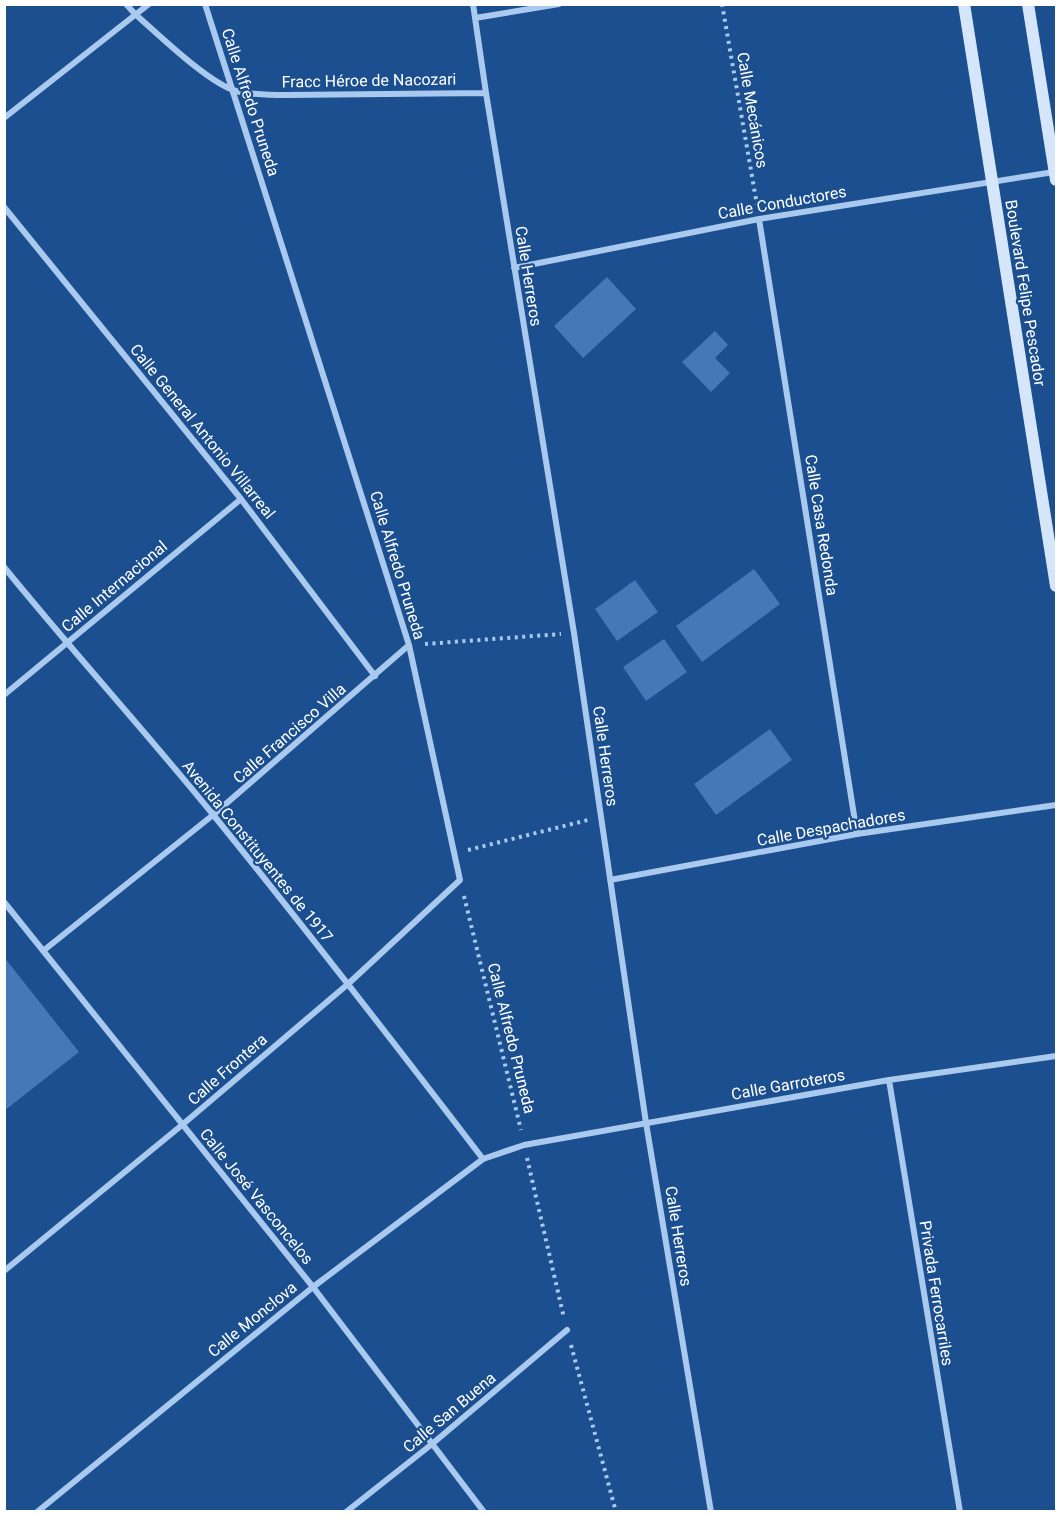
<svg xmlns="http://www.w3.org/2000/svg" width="1061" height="1516" viewBox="0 0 1061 1516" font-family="Roboto,sans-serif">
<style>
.building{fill:#4478b7}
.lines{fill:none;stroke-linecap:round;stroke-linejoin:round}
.path{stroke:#a9c9ee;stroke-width:4;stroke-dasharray:3 4.5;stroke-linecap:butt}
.street{stroke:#a9c9ee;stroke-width:6}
.secondary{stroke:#d6e6fa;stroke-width:12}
.labels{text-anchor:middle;stroke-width:4.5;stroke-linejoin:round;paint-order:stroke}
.street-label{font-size:16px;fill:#fff;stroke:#1b4f8f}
</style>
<rect width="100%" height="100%" fill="#1b4f8f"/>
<!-- building -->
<path class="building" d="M607 277 636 309 583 358 554 326Z
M715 331 728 345 715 358 730 373 711 392 682 362Z
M754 569 780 604 702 662 676 626Z
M635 580 658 612 617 641 595 609Z
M664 639 687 672 646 701 623 667Z
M770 729 792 760 716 815 694 784Z
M4 957 79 1052 4 1111Z"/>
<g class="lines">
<!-- path -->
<path class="path" d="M722 4 757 205
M425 644 561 634
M468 850 588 820
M464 896 521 1130
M527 1158 564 1318
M571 1345 616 1512"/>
<!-- street -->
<path class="street" d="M126 4 135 14C158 34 208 83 236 91 252 95 270 95 287 95L486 93
M473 4 486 93 574 633 646 1123 711 1512
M475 18 559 4
M4 118 149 4
M4 207 241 499 375 676
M759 219 857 834
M514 268 759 219 1054 172
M4 567C73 652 146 732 215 817 306 929 395 1044 483 1159
M4 695 241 499
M610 880 857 834 1056 805
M4 902 313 1287 484 1512
M43 951 213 815 409 645
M889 1080 960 1512
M4 1271 182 1125 348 984 460 880 409 645 205 4
M37 1512 313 1287 483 1159 524 1145 889 1080 1056 1056
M346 1512 432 1444 567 1330"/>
<!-- secondary -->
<path class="secondary" d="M964 4 1056 586
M1028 4 1056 180"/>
</g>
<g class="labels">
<!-- street labels -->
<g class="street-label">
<text transform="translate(369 80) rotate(-1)" y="6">Fracc Héroe de Nacozari</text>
<text transform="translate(251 102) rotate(72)" y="6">Calle Alfredo Pruneda</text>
<text transform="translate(753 110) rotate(80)" y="6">Calle Mecánicos</text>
<text transform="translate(782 202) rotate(-10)" y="6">Calle Conductores</text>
<text transform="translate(529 276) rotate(81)" y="6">Calle Herreros</text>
<text transform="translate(1026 293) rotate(81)" y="6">Boulevard Felipe Pescador</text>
<text transform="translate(203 431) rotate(51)" y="6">Calle General Antonio Villarreal</text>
<text transform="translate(822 525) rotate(81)" y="6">Calle Casa Redonda</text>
<text transform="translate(398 565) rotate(73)" y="6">Calle Alfredo Pruneda</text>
<text transform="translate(114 586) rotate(-40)" y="6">Calle Internacional</text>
<text transform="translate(289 733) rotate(-41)" y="6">Calle Francisco Villa</text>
<text transform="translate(606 756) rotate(82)" y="6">Calle Herreros</text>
<text transform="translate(831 827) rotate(-10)" y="6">Calle Despachadores</text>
<text transform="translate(258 851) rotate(51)" y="6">Avenida Constituyentes de 1917</text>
<text transform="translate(512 1038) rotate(76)" y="6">Calle Alfredo Pruneda</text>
<text transform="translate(227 1069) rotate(-41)" y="6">Calle Frontera</text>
<text transform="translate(788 1084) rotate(-10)" y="6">Calle Garroteros</text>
<text transform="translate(257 1196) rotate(51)" y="6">Calle José Vasconcelos</text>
<text transform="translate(679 1236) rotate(81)" y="6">Calle Herreros</text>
<text transform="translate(937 1293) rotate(81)" y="6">Privada Ferrocarriles</text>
<text transform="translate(252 1319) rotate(-39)" y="6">Calle Monclova</text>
<text transform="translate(449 1412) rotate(-40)" y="6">Calle San Buena</text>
</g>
</g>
<!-- border -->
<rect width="1061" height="1516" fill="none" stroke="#ffffff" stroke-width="12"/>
</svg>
